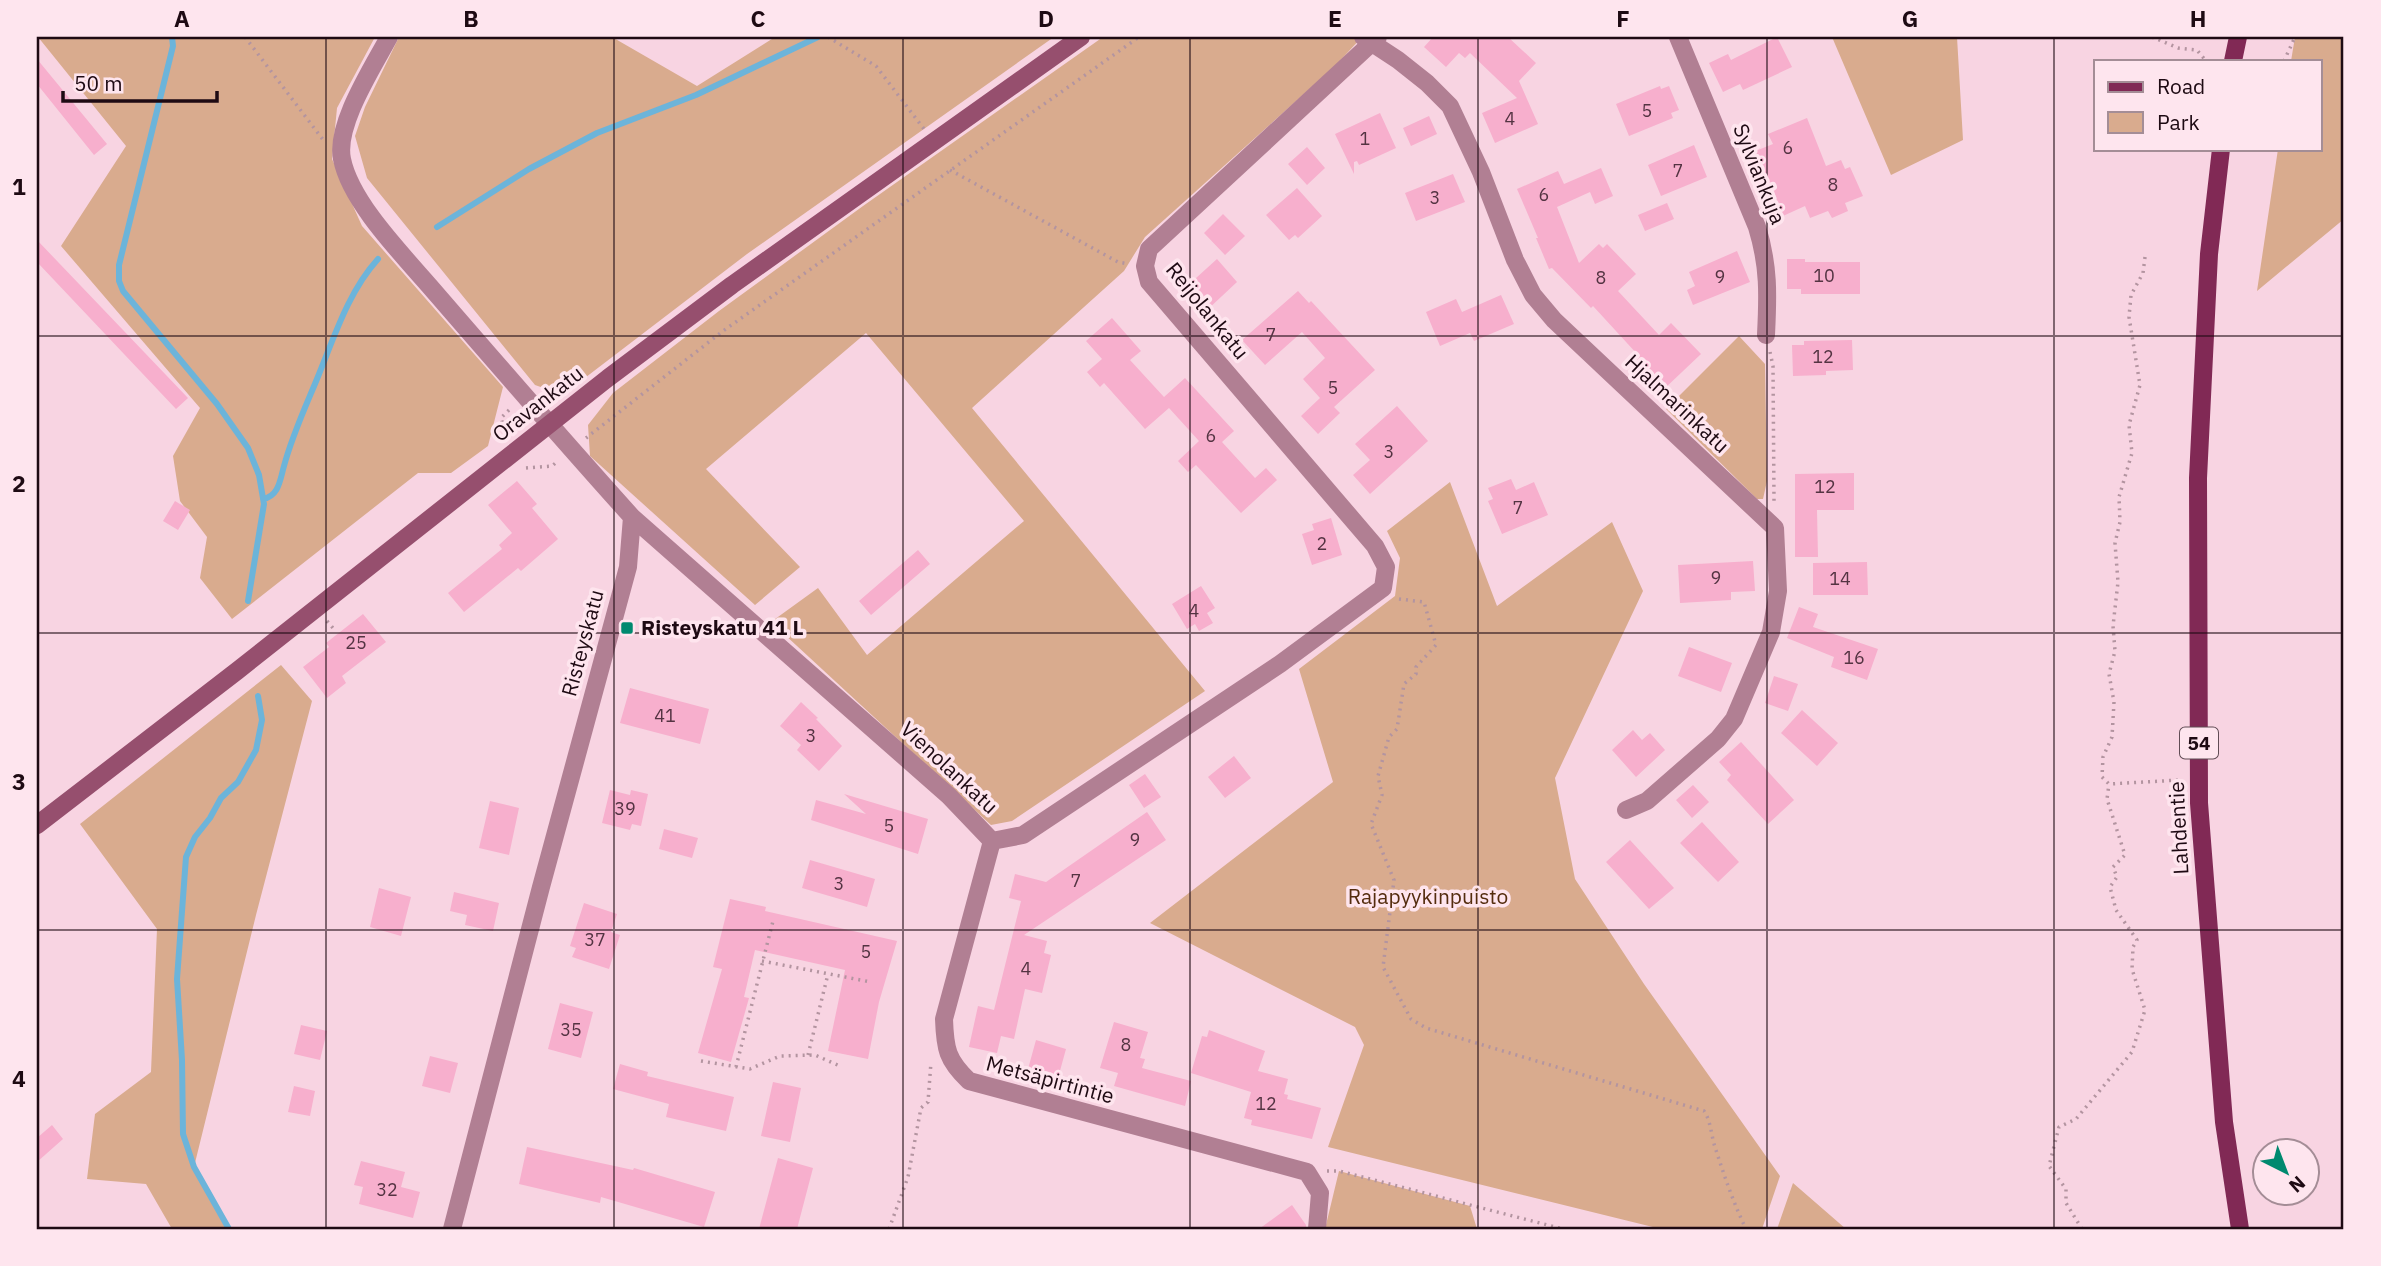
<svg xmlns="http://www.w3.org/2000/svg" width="2381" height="1266" viewBox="0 0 2381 1266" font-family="'IBM Plex Sans',sans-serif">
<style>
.green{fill:#d9ab8e}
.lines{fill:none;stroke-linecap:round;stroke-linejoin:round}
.stream{stroke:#6cb4da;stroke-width:6}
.building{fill:#f7afcd}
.path{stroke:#b394a0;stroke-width:3.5;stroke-dasharray:2 5;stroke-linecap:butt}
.street{stroke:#b17f93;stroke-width:18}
.secondary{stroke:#964f6e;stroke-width:18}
.primary{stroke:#812955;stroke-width:18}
.grid{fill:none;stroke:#1e0a13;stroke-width:2;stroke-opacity:0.55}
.poi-dot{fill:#00896f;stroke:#fee5ee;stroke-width:2.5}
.labels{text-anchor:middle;stroke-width:7;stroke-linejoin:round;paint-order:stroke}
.number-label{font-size:18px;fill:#543342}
.shield{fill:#fee5ee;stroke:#614c55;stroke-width:2}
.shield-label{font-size:19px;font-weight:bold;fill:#1e0a13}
.street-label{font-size:21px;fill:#1e0a13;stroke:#fee5ee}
.poi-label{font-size:21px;font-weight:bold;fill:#1e0a13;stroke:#fee5ee;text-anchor:start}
.park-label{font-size:21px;fill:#542c0e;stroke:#fee5ee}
.neatline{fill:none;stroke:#1e0a13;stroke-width:2.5}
.grid-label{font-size:23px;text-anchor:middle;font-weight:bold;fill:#1e0a13}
</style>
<rect width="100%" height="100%" fill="#f8d4e2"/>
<!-- green -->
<path class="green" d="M38 37H375L337 108 332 159 362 226 503 387 488 446 451 473H418L232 619 200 578 207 537 180 501 173 456 200 408 61 246 126 146Z
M399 37H612L697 86 775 37H1054L747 254 573 387 555 392 535 385 367 178 355 136 365 107Z
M1103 37H1362L1336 65 1145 237 1124 271 972 408 1205 691 1012 821 991 825 771 622 818 588 867 655 1024 521 866 333 706 469 800 567 755 605 590 456 588 425 613 393 719 311 863 206Z
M1832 37H1957L1963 140 1891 175Z
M2295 37H2344V219L2257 291 2278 149H2320V61H2291Z
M1739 336 1765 364 1767 481 1763 499H1757L1666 409Z
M1450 482 1497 606 1612 522 1643 591 1555 778 1575 879 1644 984 1780 1176 1762 1229H1661L1328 1147 1364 1045 1355 1027 1150 923 1333 782 1299 669 1395 596 1400 558 1387 531Z
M281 665 312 701 256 915 194 1167 229 1229H172L146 1184 87 1179 95 1114 151 1072 157 929 80 824Z
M1339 1171 1470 1206 1477 1229H1325Z
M1793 1183 1846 1229H1777Z"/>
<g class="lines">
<!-- stream -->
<path class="stream" d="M172 37 173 46 119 265V281L123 291 217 404 248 448 259 475 264 504 248 601
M437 227 529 169 597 133 696 95 818 37
M263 499C279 496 280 480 284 466 292 436 305 408 317 379 334 338 348 292 378 259
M229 1229 194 1167 183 1134 182 1060 177 979 186 857 195 837 210 818 221 798 238 782 256 750 262 720 258 696"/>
</g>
<!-- building -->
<path class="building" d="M1433 37H1508L1536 63 1519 81 1538 124 1495 143 1482 113 1517 98 1470 53 1465 58 1459 53 1446 67 1424 47Z
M1777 37 1792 67 1743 90 1740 84 1723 92 1709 63 1728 54 1731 60Z
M37 59 107 144 94 155 37 84Z
M1660 86 1661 89 1669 86 1679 110 1671 113 1673 118 1629 136 1616 104Z
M1380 113 1396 148 1359 165 1357 161 1354 162V174L1335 134Z
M1429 116 1437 134 1411 146 1403 128Z
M1807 118 1826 166 1841 160 1845 169 1850 167 1863 196 1845 203 1848 211 1832 218 1828 211 1810 218 1805 206 1774 220 1748 154 1773 144 1768 134Z
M1694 145 1707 177 1661 196 1648 165Z
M1307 147 1325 168 1307 185 1288 164Z
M1601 168 1613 196 1595 204 1590 192 1557 207 1579 263 1599 244 1603 248 1607 244 1636 274 1618 291 1659 335 1671 323 1701 354 1663 390 1633 359 1638 355 1593 306 1591 308 1552 268 1549 269 1536 238H1538L1517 189 1558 171 1564 184Z
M1453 174 1465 202 1416 221 1405 193Z
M1297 188 1322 216 1298 238 1295 235 1289 240 1266 215Z
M1667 203 1674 219 1645 231 1638 215Z
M1223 214 1245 236 1225 255 1204 233Z
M37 240 188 398 176 409 37 262Z
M1737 251 1750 282 1693 305 1687 290 1695 286 1689 272Z
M1217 259 1237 282 1206 311 1185 288Z
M1787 259H1805V262H1860V294H1801V289H1787Z
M1298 291 1309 303 1311 301 1375 370 1334 407 1340 413 1318 434 1301 416 1320 398 1303 379 1325 358 1302 332 1265 365 1242 340Z
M1501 295 1514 324 1474 341 1470 333 1440 346 1426 312 1456 299 1462 312Z
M1112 318 1141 351 1130 360 1164 397 1185 378 1234 431 1222 442 1255 478 1266 468 1277 480 1241 513 1196 465 1188 472 1178 461 1199 441 1169 408 1145 429 1104 383 1100 387 1087 372 1102 359 1086 341Z
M1852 340 1853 370 1826 371V375L1793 376 1792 345H1804V341Z
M1397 406 1428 441 1370 494 1353 475 1370 460 1355 444Z
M1854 473V510H1817L1818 557H1795V474Z
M1511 479 1516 490 1534 482 1548 515 1502 534 1488 501 1493 499 1488 488Z
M517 481 537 504 532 508 558 539 521 571 518 568 464 612 448 593 502 549 499 545 512 533 488 505Z
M175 501 190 510 178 530 163 521Z
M1331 518 1342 555 1312 565 1302 534 1314 530 1312 524Z
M918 550 930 564 871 615 859 601Z
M1753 561 1755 591 1731 592V600L1680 603 1678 565Z
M1867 562 1868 595H1813V563Z
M1201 586 1215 608 1207 613 1213 623 1199 631 1195 624 1187 629 1172 604Z
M1799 607 1818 614 1813 627 1878 649 1867 680 1831 667 1834 657 1787 638Z
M363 614 386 642 342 676 346 683 327 698 303 667 329 647 326 643Z
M1689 647 1732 663 1721 692 1678 676Z
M1774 676 1798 684 1788 711 1765 703Z
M630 688 709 709 700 744 620 723Z
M801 702 818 718 816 719 842 746 819 771 797 750 801 745 780 726Z
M1802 710 1838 743 1817 766 1781 733Z
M1633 730 1642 740 1650 733 1665 750 1636 777 1612 750Z
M1741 742 1794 800 1768 824 1727 780 1731 775 1719 762Z
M1234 756 1251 778 1225 798 1208 777Z
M1145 774 1161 797 1144 808 1129 785Z
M1693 785 1709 802 1692 818 1676 800Z
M610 790 630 795 631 790 648 794 641 826 632 824 630 830 602 823Z
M844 794 928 819 918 854 811 820 816 800 866 814Z
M490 801 519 808 509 855 479 848Z
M1147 812 1166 840 1024 935 1047 941 1044 953 1051 955 1042 993 1025 989 1014 1039 1001 1036 997 1053 969 1047 978 1006 994 1010 1021 901 1009 898 1015 874 1046 882Z
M1702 822 1739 862 1718 882 1680 843Z
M664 829 698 838 692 858 659 849Z
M1630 840 1674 888 1649 909 1606 862Z
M810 860 875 879 867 907 802 888Z
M379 888 411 897 401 936 370 927Z
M454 892 499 903 493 931 465 925 467 915 450 911Z
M730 899 766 907 765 911 897 941 879 1002 868 1059 828 1051 845 970 755 950 744 997 749 998 731 1062 698 1053 722 969 713 967Z
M584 903 617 914 611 932 620 935 609 969 572 957 576 948 570 946Z
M560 1003 593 1012 581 1058 548 1049Z
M1114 1022 1148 1032 1140 1058 1145 1059 1142 1068 1191 1081 1185 1106 1114 1086 1118 1073 1100 1068Z
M301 1025 327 1031 320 1060 294 1054Z
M1209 1030 1265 1051 1258 1071 1288 1079 1284 1094 1288 1095 1287 1099 1321 1108 1312 1139 1251 1125 1252 1120 1244 1118 1251 1092 1191 1073 1202 1036 1207 1037Z
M1036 1040 1066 1049 1058 1078 1028 1069Z
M430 1056 458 1063 450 1093 422 1086Z
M620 1064 648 1072 647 1076 734 1097 726 1131 666 1117 669 1104 613 1089Z
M773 1082 801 1088 790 1142 761 1136Z
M294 1086 315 1091 310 1116 288 1112Z
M52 1125 63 1139 37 1162V1138Z
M527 1147 633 1170 634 1168 715 1192 704 1227 601 1197 600 1203 519 1184Z
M778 1158 813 1168 797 1229H759Z
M361 1161 405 1172 401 1187 420 1192 413 1218 359 1204 363 1187 354 1185Z
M1292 1205 1306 1225V1229H1259Z"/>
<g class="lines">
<!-- path -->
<path class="path" d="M245 37 324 141
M828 37 876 66 924 129
M2152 37 2178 48 2197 50 2206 61
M2284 61 2295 37
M950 170 1118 262 1129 264
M2145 257 2143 273 2131 295 2129 317 2140 385 2129 425 2132 453 2119 497 2120 522 2115 543 2118 582 2113 626 2115 651 2109 674 2114 702 2112 737 2103 757 2102 777 2109 784 2180 780
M1770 352 1773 366 1774 501
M506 436 501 418 512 407
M586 438 723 331 1139 37
M526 468 552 466 558 461
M1399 599 1424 602 1436 645 1416 667V674L1404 684 1397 729 1389 737 1378 776 1382 795 1371 824 1394 880 1383 967 1411 1019 1426 1028 1704 1111C1711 1121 1711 1135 1715 1147 1724 1175 1733 1202 1746 1229
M327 621 333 628
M762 961 871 982
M808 1055 828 974
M701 1061 750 1069 780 1056 815 1055 842 1067
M736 1067 773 921
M1327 1171H1339L1563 1229
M889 1229 908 1177 921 1108 928 1102 931 1062
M2082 1229 2066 1203V1189L2049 1166 2059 1127 2076 1119 2132 1052 2145 1010 2132 969 2133 947 2137 940 2116 910 2110 887 2117 877 2113 867 2125 855 2107 799 2109 784"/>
<!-- street -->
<path class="street" d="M389 37C373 67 335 125 342 159 351 205 409 261 439 297 503 371 567 445 632 517L628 567 541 887 452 1229
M1363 37 1398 60 1427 83 1450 106 1481 172 1515 260 1533 295 1554 320 1775 528 1778 591 1771 632 1734 719 1718 739 1647 801 1626 810
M1678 37 1757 227C1769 266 1768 295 1766 335
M632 517 949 796 992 841
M992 841 1023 835 1280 664 1383 588 1386 567 1375 546 1149 282 1145 266 1149 249 1378 37
M992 841 944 1019C945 1049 947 1060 969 1081L1307 1172 1320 1193 1317 1229"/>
<!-- secondary -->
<path class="secondary" d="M37 825 237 671 608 378 732 285 1081 37"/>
<!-- primary -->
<path class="primary" d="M2233 61 2238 37
M2221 149 2209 254 2198 478 2199 803 2224 1122 2240 1229"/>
</g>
<!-- grid -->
<path class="grid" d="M326 37V1229M614 37V1229M903 37V1229M1190 37V1229M1478 37V1229M1767 37V1229M2054 37V1229M37 336H2344M37 633H2344M37 930H2344"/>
<!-- markers -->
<rect class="poi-dot" x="620" y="621" width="14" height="14" rx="3.5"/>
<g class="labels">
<!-- number labels -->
<g class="number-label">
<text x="1647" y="117">5</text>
<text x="1510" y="125">4</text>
<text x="1365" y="145">1</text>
<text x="1788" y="154">6</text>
<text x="1678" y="177">7</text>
<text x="1833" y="191">8</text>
<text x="1544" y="201">6</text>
<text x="1435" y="204">3</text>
<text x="1824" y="282">10</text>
<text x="1720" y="283">9</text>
<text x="1601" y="284">8</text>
<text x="1271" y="341">7</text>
<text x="1823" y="363">12</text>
<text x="1333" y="394">5</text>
<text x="1211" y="442">6</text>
<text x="1389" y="458">3</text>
<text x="1825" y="493">12</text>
<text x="1518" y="514">7</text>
<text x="1322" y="550">2</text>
<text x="1716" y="584">9</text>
<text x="1840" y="585">14</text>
<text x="1194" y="617">4</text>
<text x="356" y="649">25</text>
<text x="1854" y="664">16</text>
<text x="665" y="722">41</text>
<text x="811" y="742">3</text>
<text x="625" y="815">39</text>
<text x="889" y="832">5</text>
<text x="1135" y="846">9</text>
<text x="1076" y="887">7</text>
<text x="839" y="890">3</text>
<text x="595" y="946">37</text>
<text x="866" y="958">5</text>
<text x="1026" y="975">4</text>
<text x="571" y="1036">35</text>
<text x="1126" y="1051">8</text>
<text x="1266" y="1110">12</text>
<text x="387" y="1196">32</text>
</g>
<!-- shield labels -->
<rect class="shield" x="2180" y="727.5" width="38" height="31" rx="5"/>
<g class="shield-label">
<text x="2199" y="750">54</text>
</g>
<!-- street labels -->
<g class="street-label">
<text transform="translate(1759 174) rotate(68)" y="7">Sylviankuja</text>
<text transform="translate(1207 311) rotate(51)" y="7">Reijolankatu</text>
<text transform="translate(538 404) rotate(-38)" y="7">Oravankatu</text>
<text transform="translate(1677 404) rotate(43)" y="7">Hjalmarinkatu</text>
<text transform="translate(583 643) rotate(-75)" y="7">Risteyskatu</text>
<text transform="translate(949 768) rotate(43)" y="7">Vienolankatu</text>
<text transform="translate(2179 828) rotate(-93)" y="7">Lahdentie</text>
<text transform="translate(1050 1080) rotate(15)" y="7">Metsäpirtintie</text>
</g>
<!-- poi labels -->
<g class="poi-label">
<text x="641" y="635">Risteyskatu 41 L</text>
</g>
<!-- park labels -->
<g class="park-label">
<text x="1428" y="904">Rajapyykinpuisto</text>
</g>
</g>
<!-- border -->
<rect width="2381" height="1266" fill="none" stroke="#fee5ee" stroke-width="77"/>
<!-- legend -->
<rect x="2094" y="60" width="228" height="91" fill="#fee5ee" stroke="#a48d96" stroke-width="2"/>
<rect x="2108" y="82" width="35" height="10" fill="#812955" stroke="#a48d96" stroke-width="2"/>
<text x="2157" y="94" font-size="21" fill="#1e0a13">Road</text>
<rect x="2108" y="112" width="35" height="21" fill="#d9ab8e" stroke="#a48d96" stroke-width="2"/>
<text x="2157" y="130" font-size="21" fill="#1e0a13">Park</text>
<!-- north arrow -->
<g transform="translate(2286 1172) rotate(138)"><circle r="33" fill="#fee5ee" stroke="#a48d96" stroke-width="2"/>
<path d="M0-5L12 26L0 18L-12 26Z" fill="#00896f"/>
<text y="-10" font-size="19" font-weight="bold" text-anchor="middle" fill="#1e0a13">N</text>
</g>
<!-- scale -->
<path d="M63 91v10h154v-10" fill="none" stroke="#1e0a13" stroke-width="3.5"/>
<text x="74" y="91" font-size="21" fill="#1e0a13" stroke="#fee5ee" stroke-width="5" paint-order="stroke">50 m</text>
<rect x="38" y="38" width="2304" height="1190" class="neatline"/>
<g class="grid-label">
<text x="182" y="27">A</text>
<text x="471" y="27">B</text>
<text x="758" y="27">C</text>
<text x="1046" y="27">D</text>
<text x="1335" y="27">E</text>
<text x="1623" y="27">F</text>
<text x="1910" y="27">G</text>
<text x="2198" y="27">H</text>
<text x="19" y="195">1</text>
<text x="19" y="492">2</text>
<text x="19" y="790">3</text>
<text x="19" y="1087">4</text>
</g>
</svg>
